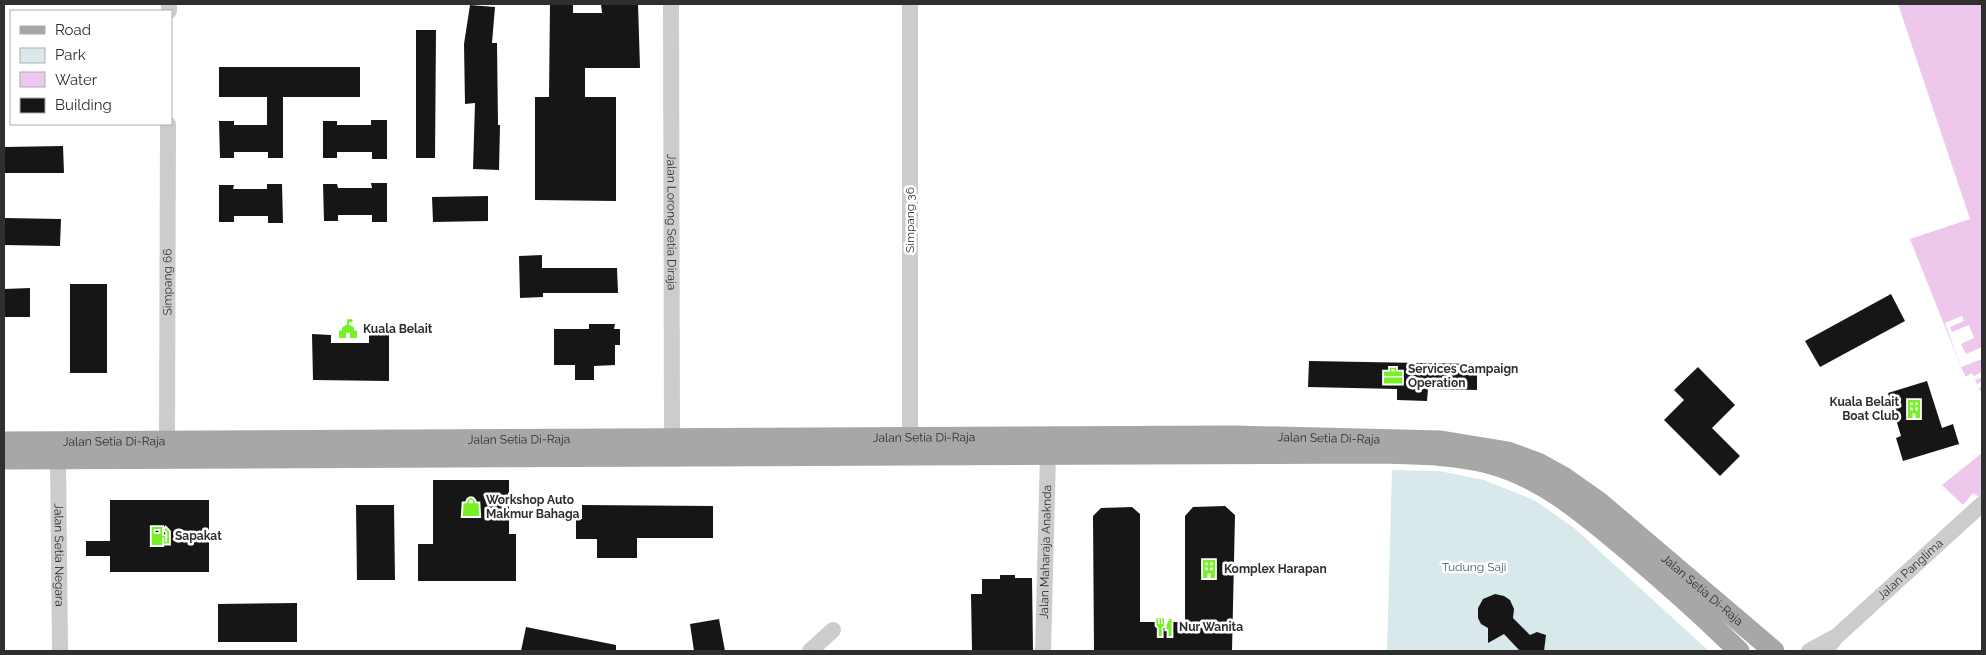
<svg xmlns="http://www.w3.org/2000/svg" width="1986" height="655" viewBox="0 0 1986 655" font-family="Raleway,sans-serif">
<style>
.green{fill:#d9e8ea}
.water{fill:#eec7ec}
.pier{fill:#fff}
.building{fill:#161616}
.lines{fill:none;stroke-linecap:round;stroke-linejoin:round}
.minor{stroke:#ccc;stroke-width:16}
.major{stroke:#a7a7a7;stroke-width:21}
.labels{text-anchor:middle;stroke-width:5;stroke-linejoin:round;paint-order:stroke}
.street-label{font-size:12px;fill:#2f2f2f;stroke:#fff}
.poi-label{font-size:12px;font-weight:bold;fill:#2f2f2f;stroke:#fff;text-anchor:start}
.park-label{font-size:12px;fill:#39636e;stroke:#fff}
</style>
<rect width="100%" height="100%" fill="#fff"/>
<!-- green -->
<path class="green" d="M1392 470 1439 471 1484 480 1534 500 1573 527 1709 651H1387Z"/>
<!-- water -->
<path class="water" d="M1898 4H1982V398L1977 401 1961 367 1910 239 1970 219Z
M1982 453V496L1981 498 1973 493 1963 505 1942 485Z"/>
<!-- pier -->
<path class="pier" d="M1962 316 1964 321 1950 327 1952 332 1969 325 1974 338 1961 344 1966 354 1982 347V359L1961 367 1945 323Z
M1982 372V377L1975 380 1977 384 1982 381V386L1979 388 1981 392 1982 391V398L1977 401 1965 377 1972 373 1974 376Z"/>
<!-- building -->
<path class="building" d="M550 4H573V13H602L601 4H638L640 68H585V97H616V201L535 200V97H549Z
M470 5 495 7 492 43H497L498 125H500L499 170 473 169 475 103 465 104 464 44Z
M416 30H436L435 158H416Z
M219 67H360V97H283V158H268V152H234V158H220L219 121H234V125H267V97H219Z
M371 120H387V159H372V152H337V158H323V121H337V125H371Z
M63 146 64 173H4V147Z
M371 183H387V222H372V215H338V221H324L323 184H337L338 188H372Z
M267 184H282L283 223H268V216H234V222H219V185H234L233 189H267Z
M488 196V221L433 222 432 197Z
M4 218 61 219 60 246 4 245Z
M542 255V268H617L618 293H543V297L520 298 519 256Z
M70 284H107V373H70Z
M30 288V317H4V289Z
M1891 294 1905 321 1820 367 1805 341Z
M589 324H615L614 329H620V345H615V365L594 366V380H575V365H554V329H589Z
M312 334 331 335V343H369V334H389V381L313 380Z
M1309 361 1477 364V390L1428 389 1427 401 1397 400V389L1308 387Z
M1698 367 1735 405 1712 428 1740 456 1720 476 1664 420 1684 400 1674 390Z
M1927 381 1942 428 1953 424 1959 444 1903 461 1896 438 1901 436 1888 393Z
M433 480H509V534H516V581H418V544H433Z
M110 500H209V572H110V556H86V541H110Z
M356 505H394L395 580H357Z
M582 505 713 506V538H637V558H597V539H576V519H582Z
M1225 506 1235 515 1232 651H1094L1093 516 1101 508 1132 507 1140 514V622H1185V516L1193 507Z
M1000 575H1015V578H1032L1033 651H972L971 594H982V579H1000Z
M1495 594 1504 596 1510 600 1514 609 1513 618 1530 635 1537 632 1546 635 1544 651H1520L1504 634 1488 643V628L1481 624 1478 618V608L1483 599Z
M297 603V642H218V604Z
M719 619 725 651H694L690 624Z
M526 627 616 645V651H521Z"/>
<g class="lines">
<!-- minor -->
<g class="minor">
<path id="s1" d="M671 4 672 439"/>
<path d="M910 4V437"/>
<path d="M169 11V4"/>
<path id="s2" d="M167 441 168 124"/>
<path id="s3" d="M58 459 60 651"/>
<path d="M810 651 833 630"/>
<path id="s4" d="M1043 651 1048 454"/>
<path d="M1809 651 1833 638"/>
<path id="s5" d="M1825 651 1837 636 1982 504"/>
</g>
<!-- major -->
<g class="major">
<path id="s6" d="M4 442 1234 436 1441 441 1508 452 1538 463 1565 478 1599 502 1774 651"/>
<path d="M4 459 1378 453C1415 454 1453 454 1488 463 1542 477 1584 514 1626 549 1665 582 1703 616 1739 651"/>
</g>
</g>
<!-- icons -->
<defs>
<g id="civic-bare" transform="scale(1.5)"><path d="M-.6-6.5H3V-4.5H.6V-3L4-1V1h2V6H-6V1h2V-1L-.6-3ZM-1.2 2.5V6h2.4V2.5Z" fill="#77f027" stroke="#fff" stroke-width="2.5" paint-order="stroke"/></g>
<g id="office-bare" transform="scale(1.5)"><path d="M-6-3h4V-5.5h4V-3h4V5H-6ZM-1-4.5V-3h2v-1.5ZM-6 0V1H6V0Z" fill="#77f027" stroke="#fff" stroke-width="2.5" paint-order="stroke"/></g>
<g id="building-bare" transform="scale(1.5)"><path d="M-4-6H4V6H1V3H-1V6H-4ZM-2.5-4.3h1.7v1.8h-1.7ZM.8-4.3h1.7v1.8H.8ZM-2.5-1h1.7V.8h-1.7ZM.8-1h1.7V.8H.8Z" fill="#77f027" stroke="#fff" stroke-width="2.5" paint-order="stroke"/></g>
<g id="shop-bare" transform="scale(1.5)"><path d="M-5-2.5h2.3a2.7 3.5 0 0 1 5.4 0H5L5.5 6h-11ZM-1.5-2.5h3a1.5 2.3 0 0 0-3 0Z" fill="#77f027" stroke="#fff" stroke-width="2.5" paint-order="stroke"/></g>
<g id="fuel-bare" transform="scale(1.5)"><path d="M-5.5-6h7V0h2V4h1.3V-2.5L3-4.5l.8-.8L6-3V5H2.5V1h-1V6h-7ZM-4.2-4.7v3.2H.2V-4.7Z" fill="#77f027" stroke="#fff" stroke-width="2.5" paint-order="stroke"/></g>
<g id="restaurant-bare" transform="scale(1.5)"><path d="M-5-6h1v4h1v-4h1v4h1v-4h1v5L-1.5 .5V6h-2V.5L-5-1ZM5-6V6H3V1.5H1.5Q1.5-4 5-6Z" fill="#77f027" stroke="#fff" stroke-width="2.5" paint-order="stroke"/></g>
</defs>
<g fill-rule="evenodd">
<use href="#civic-bare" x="348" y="329"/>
<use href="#office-bare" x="1393" y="376"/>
<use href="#building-bare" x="1914" y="409"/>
<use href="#shop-bare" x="471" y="507"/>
<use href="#fuel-bare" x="160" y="536"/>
<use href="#building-bare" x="1209" y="569"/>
<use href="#restaurant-bare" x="1164" y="627"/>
</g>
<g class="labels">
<!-- street labels -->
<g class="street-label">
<text transform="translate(910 220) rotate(-90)" y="4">Simpang 36</text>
<text dy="4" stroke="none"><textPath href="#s1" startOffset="218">Jalan Lorong Setia Diraja</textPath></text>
<text dy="4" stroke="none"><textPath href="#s2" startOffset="159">Simpang 66</textPath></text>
<text dy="4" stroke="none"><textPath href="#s6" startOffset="920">Jalan Setia Di-Raja</textPath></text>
<text dy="4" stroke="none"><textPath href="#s6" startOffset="1325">Jalan Setia Di-Raja</textPath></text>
<text dy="4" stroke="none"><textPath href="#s6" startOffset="515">Jalan Setia Di-Raja</textPath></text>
<text dy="4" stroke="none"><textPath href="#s6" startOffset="110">Jalan Setia Di-Raja</textPath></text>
<text dy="4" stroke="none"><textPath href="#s4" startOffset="99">Jalan Maharaja Anaknda</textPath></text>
<text dy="4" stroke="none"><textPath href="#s3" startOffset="96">Jalan Setia Negara</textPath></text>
<text dy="4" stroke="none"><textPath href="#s5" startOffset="118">Jalan Panglima</textPath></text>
<text dy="4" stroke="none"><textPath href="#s6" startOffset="1745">Jalan Setia Di-Raja</textPath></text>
</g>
<!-- poi labels -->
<g class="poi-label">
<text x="363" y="333">Kuala Belait</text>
<text x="1408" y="373">Services Campaign<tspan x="1408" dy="14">Operation</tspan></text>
<text x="1899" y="406" text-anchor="end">Kuala Belait<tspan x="1899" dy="14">Boat Club</tspan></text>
<text x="486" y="504">Workshop Auto<tspan x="486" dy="14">Makmur Bahaga</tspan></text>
<text x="175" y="540">Sapakat</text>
<text x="1224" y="573">Komplex Harapan</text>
<text x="1179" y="631">Nur Wanita</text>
</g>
<!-- park labels -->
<g class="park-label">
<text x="1474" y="571">Tudung Saji</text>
</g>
</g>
<!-- border -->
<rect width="1986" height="655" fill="none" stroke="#2f2f2f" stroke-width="10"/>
<!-- legend -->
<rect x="10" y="10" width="162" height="115" fill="#ffffff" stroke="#acacac"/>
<rect x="20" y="26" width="25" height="8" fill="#a7a7a7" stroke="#acacac"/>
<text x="55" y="35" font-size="15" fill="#2f2f2f">Road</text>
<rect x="20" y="48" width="25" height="15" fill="#d9e8ea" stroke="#acacac"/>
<text x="55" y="60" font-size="15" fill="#2f2f2f">Park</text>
<rect x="20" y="72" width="25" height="15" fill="#eec7ec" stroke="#acacac"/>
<text x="55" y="85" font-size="15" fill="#2f2f2f">Water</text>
<rect x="20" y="98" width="25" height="15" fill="#161616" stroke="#acacac"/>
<text x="55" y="110" font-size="15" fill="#2f2f2f">Building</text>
</svg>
